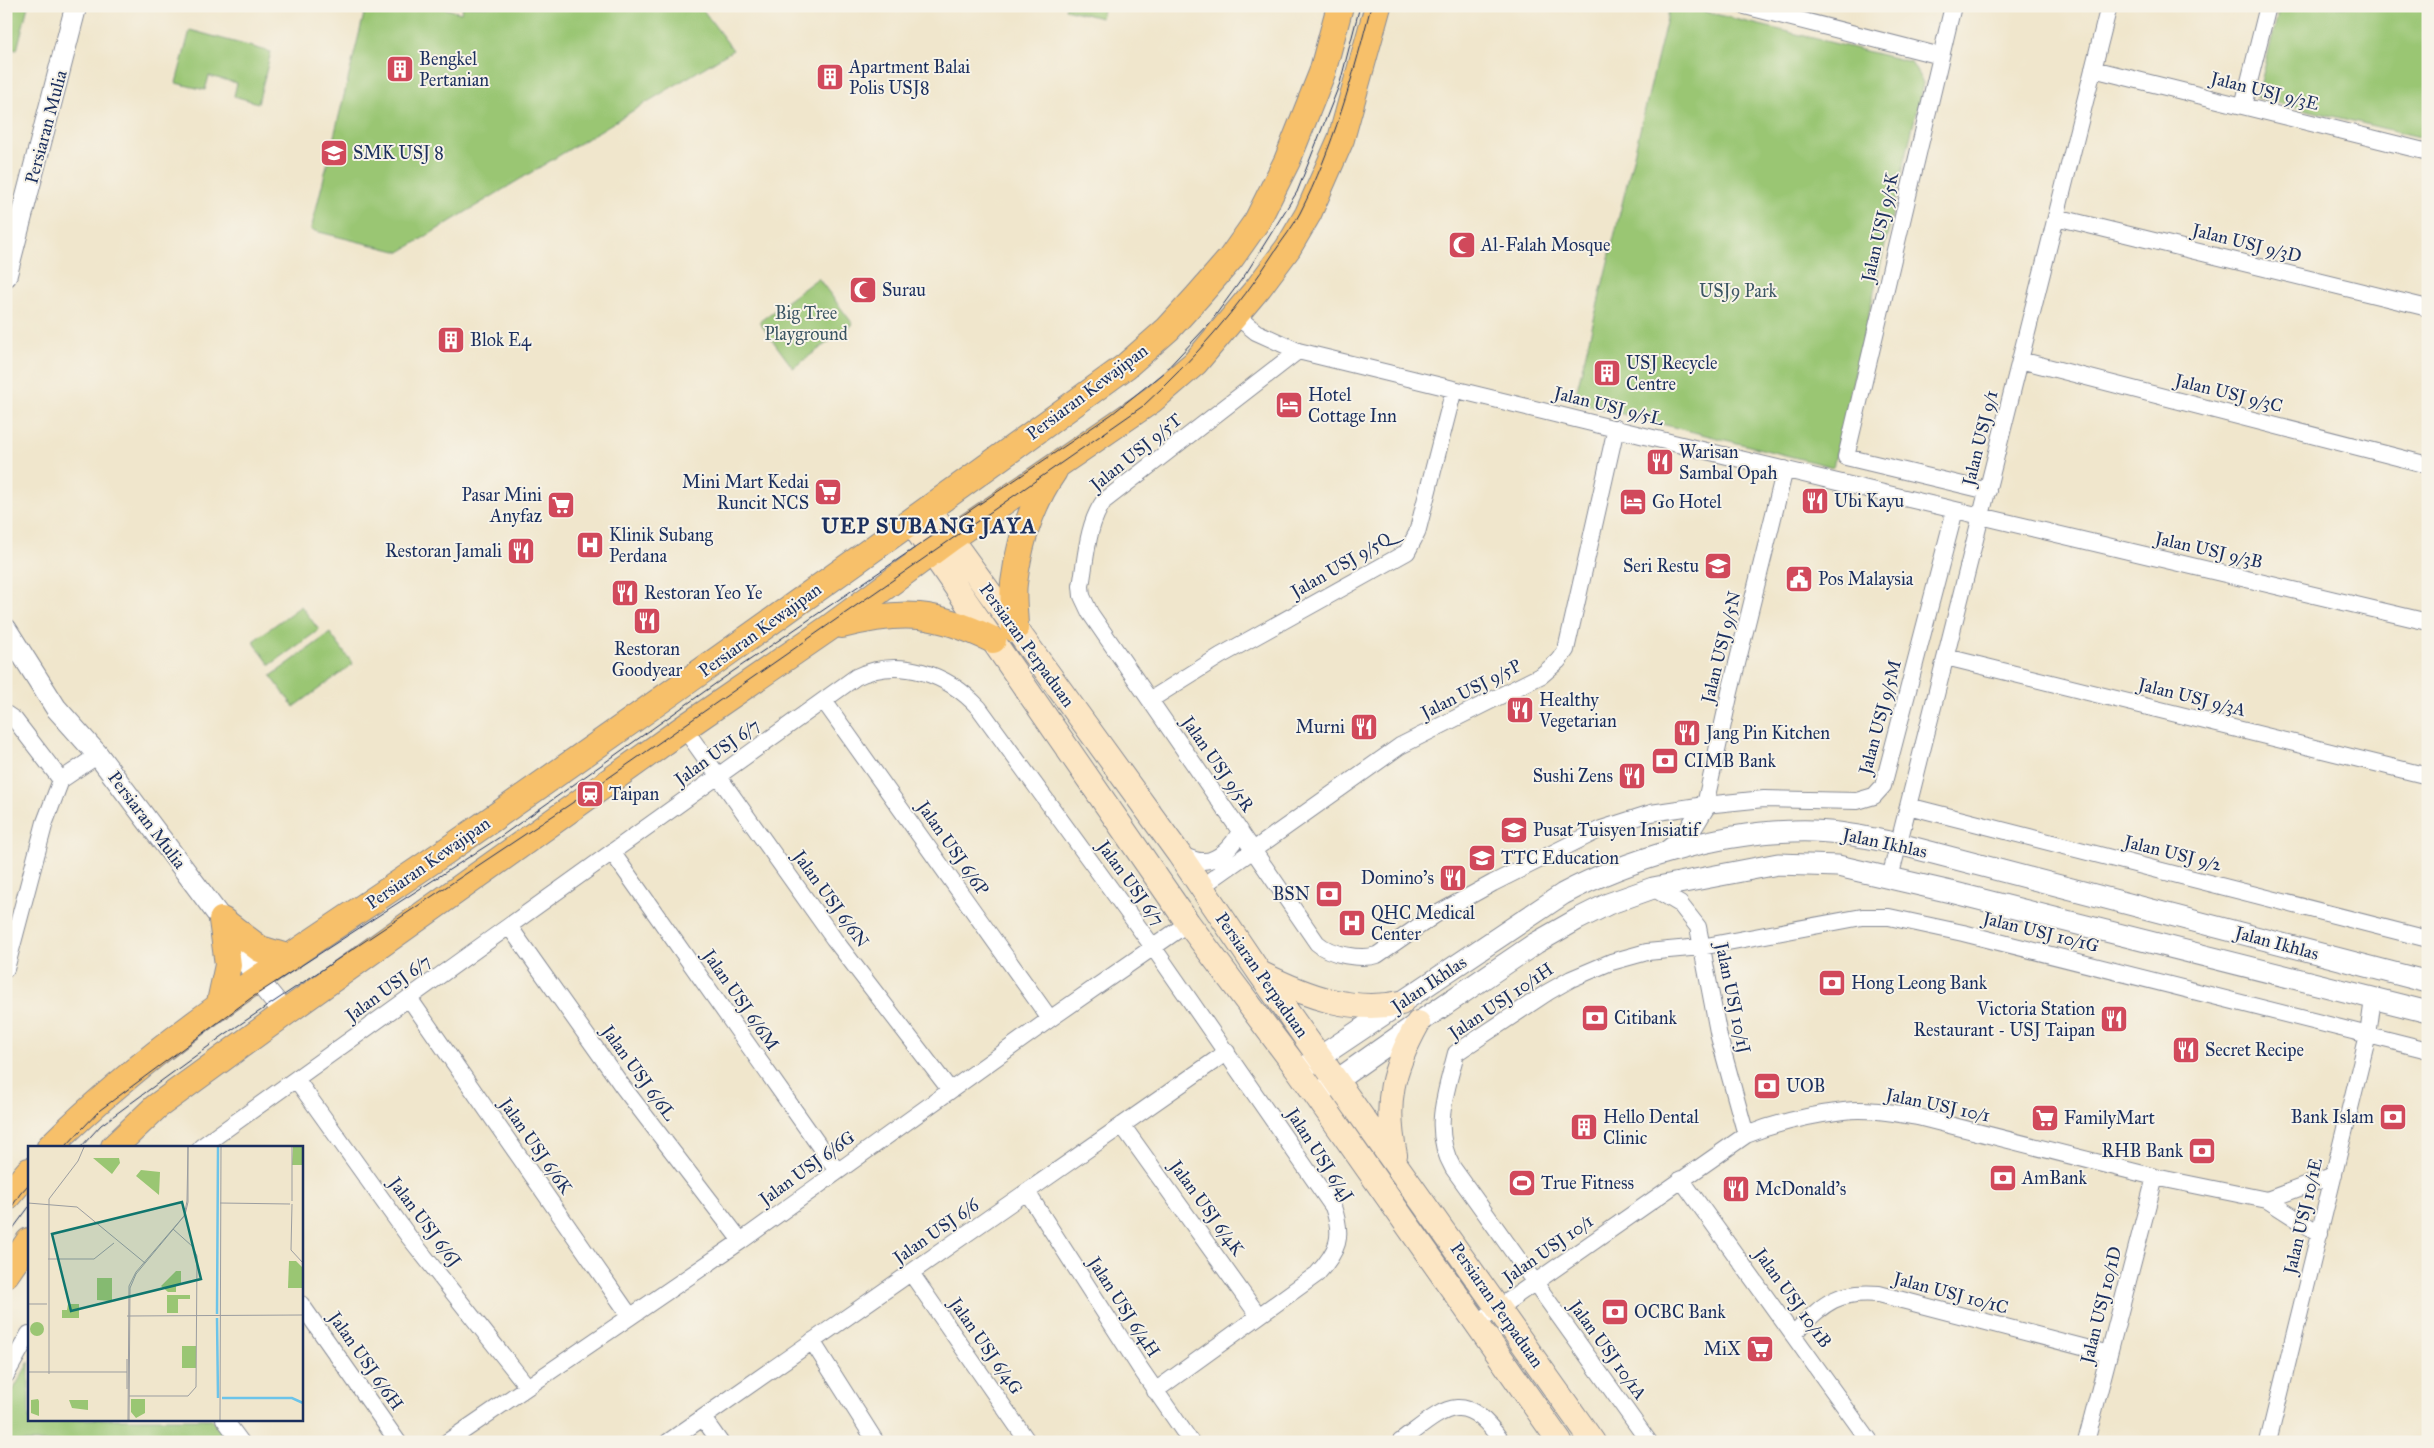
<svg xmlns="http://www.w3.org/2000/svg" width="2434" height="1448" viewBox="0 0 2434 1448" font-family="'IM FELL Great Primer',serif">
<style>
.park{fill:#9ac673;stroke:#5a7a68}
.lines{fill:none;stroke-linecap:round;stroke-linejoin:round}
.minor-casing{stroke:#868a95;stroke-width:18}
.tertiary-casing{stroke:#868a95;stroke-width:23}
.secondary-casing{stroke:#868a95;stroke-width:26}
.primary-casing{stroke:#868a95;stroke-width:28}
.minor{stroke:#fff;stroke-width:16}
.tertiary{stroke:#fff;stroke-width:21}
.secondary{stroke:#fce6c4;stroke-width:24}
.primary{stroke:#f7c06b;stroke-width:26}
.tram{stroke:#1b2f5e;stroke-width:1}
.labels{text-anchor:middle;stroke-width:4;stroke-linejoin:round;paint-order:stroke}
.poi-label{font-size:18px;fill:#1b2f5e;stroke:#f7f3e8;text-anchor:start}
.street-label{font-size:18px;fill:#1b2f5e;stroke:#f7f3e8}
.park-label{font-size:18px;fill:#3b5563;stroke:#f7f3e8}
.district-label{font-size:22px;font-weight:bold;letter-spacing:1px;fill:#1b2f5e;stroke:#f7f3e8}
.inset-river{fill:none;stroke:#6cc4e9;stroke-width:2.5}
.inset-road{fill:none;stroke:#9b9da0;stroke-width:1}
.view{fill:#0f766e;fill-opacity:0.15;stroke:#0f766e;stroke-width:2.5}
.inset-edge{fill:none;stroke:#1b2f5e;stroke-width:2.5}
</style>
<rect width="100%" height="100%" fill="#f7f3e8"/>
<filter id="ink" filterUnits="userSpaceOnUse"><feTurbulence type="fractalNoise" baseFrequency=".02" numOctaves="2"/><feDisplacementMap in="SourceGraphic" scale="10" xChannelSelector="R" yChannelSelector="G"/><feConvolveMatrix kernelMatrix="1 2 1 2 8 2 1 2 1" color-interpolation-filters="sRGB"/></filter>
<filter id="wash" filterUnits="userSpaceOnUse"><feTurbulence type="fractalNoise" baseFrequency=".0096" numOctaves="4" result="noise"/><feDisplacementMap in="SourceGraphic" scale="20" xChannelSelector="R" yChannelSelector="G"/><feGaussianBlur stdDeviation="1.12" result="paint"/><feColorMatrix in="noise" values="0 0 0 0 0 0 0 0 0 0 0 0 0 0 0 0 0 1.4 0 .05"/><feComposite in="paint" operator="in"/></filter>
<g filter="url(#wash)">
<rect width="100%" height="100%" fill="#f0e6cc"/>
<!-- park -->
<path class="park" d="M6 6H28L17 50 6 48Z
M366 6H436L461 13 463 6H700L733 50 400 252 311 230Z
M1066 6H1104L1101 18 1065 9Z
M1670 6H1682L1911 62 1923 83 1833 467 1574 402Z
M2280 6H2428V139L2257 98Z
M190 30 271 52 258 103 234 96 237 83 209 76 205 90 176 83Z
M818 278 853 324 793 368 759 322Z
M301 606 319 630 270 665 253 641Z
M330 633 353 664 294 707 271 676Z
M29 1362V1419H212L225 1437 217 1442H6V1403Z"/>
</g>
<g filter="url(#ink)">
<g class="lines">
<!-- minor casing -->
<g class="minor-casing">
<path id="minor" d="M1745 6 1941 56
M1953 6 1846 457 1988 491
M2093 69 2428 152
M2243 106 2268 6
M2056 217 2428 308
M1235 315 1256 332 1298 351 1702 450 2428 622
M1298 351 1104 501C1087 524 1086 559 1081 586L1082 596 1090 613 1317 943C1330 955 1361 960 1377 955L1435 915 1493 883 1601 829 1651 813 1705 805 1764 799 1857 801 1874 796 1883 786 1955 510
M2020 360 2428 465
M1946 657 2428 776
M1150 700 1220 656 1407 552 1417 533 1454 389
M824 701 1050 1019
M6 714 15 720 61 780
M684 728 834 939 950 1090
M1705 805 1730 692 1785 469
M1908 806 2428 939
M612 852 837 1171
M1179 854C1186 856 1194 861 1202 861 1218 862 1235 844 1240 830
M1890 878 2109 6
M1201 887 1400 746 1542 675 1558 661 1566 650 1616 428
M1653 888 1680 904 1698 927 1719 1037 1746 1135
M509 926 623 1087 741 1241
M6 969 45 822 61 780 98 755
M409 998 630 1316
M296 1079 409 1237 527 1386
M1122 1125 1258 1315
M201 1147 856 677C899 656 948 674 979 708L1153 947 1333 1207C1344 1237 1338 1251 1317 1274L1155 1391
M1681 1179 1870 1442
M1027 1192 1140 1368 1191 1442
M2267 1200 2334 1175
M911 1273 1028 1442
M301 1304 398 1442
M1477 1323 1746 1135C1776 1123 1811 1115 1844 1111 1868 1108 1894 1113 1918 1117L2155 1177 2267 1200 2320 1234
M1794 1333C1823 1305 1835 1290 1879 1294L2109 1354
M812 1341 876 1442
M6 1375 29 1334
M703 1418 720 1442
M224 1419 241 1442
M447 1442 741 1241 1050 1019 1188 923
M668 1442 1227 1052
M1400 1442C1443 1410 1463 1385 1502 1442
M1649 1442 1453 1168C1431 1130 1446 1093 1456 1053L1548 992 1571 979 1611 962 1647 952 1701 947 1862 917H1889L1963 933 2428 1050
M2086 1442 2155 1177
M2268 1442 2368 1035 2373 999"/>
</g>
<!-- tertiary casing -->
<g class="tertiary-casing">
<path id="tertiary" d="M6 276 76 6
M6 629 56 708 98 755 222 920 257 979 285 1013
M1668 851 1685 838 1705 805
M1299 1071 1563 894C1628 859 1719 833 1793 831 1829 829 1864 837 1899 844L2428 982
M1316 1095 1418 1023 1536 943 1578 919 1608 904 1653 888 1778 864 1838 866 1955 893 2428 1012"/>
</g>
<!-- secondary casing -->
<g class="secondary-casing">
<path id="secondary" d="M929 509 1179 854 1259 972 1593 1442
M911 522 1188 923 1299 1071 1560 1442
M1262 974C1306 996 1351 1013 1401 1003
M1395 1155C1384 1102 1392 1070 1418 1023"/>
</g>
<!-- primary casing -->
<g class="primary-casing">
<path id="primary" d="M842 625C903 609 936 612 993 640
M1015 629C1015 614 1012 597 1014 583 1019 544 1032 503 1054 471
M222 920 260 949 290 958
M219 1007 228 965 222 920
M50 1147C171 1026 322 938 462 840 685 684 906 526 1126 366L1168 329 1198 296 1231 258 1257 221 1287 161 1322 73 1340 6
M114 1147 156 1107 285 1013 684 728 829 628 951 538 1152 400 1195 363 1259 287 1288 248 1308 214 1341 139 1378 6
M6 1198 29 1171
M6 1274 29 1241"/>
</g>
<!-- minor -->
<use href="#minor" class="minor"/>
<!-- tertiary -->
<use href="#tertiary" class="tertiary"/>
<!-- secondary -->
<use href="#secondary" class="secondary"/>
<!-- primary -->
<use href="#primary" class="primary"/>
<!-- tram -->
<path class="tram" d="M65 1147 100 1110 251 998 500 837 732 672 1112 414 1164 372 1209 324 1247 272 1297 192 1340 83 1360 6
M81 1147 101 1125 224 1035 581 797 1143 406C1193 360 1238 309 1275 251 1283 239 1293 227 1300 213 1333 148 1353 77 1371 6
M6 1216 20 1194 29 1184
M6 1238 29 1207"/>
</g>
</g>
<!-- icons -->
<defs>
<g id="building-square" transform="scale(1.4375)"><rect x="-9" y="-9" width="18" height="18" rx="4" fill="#d1495b" stroke="#f7f3e8"/><path d="M-4-6H4V6H1V3H-1V6H-4ZM-2.5-4.3h1.7v1.8h-1.7ZM.8-4.3h1.7v1.8H.8ZM-2.5-1h1.7V.8h-1.7ZM.8-1h1.7V.8H.8Z" fill="#fff"/></g>
<g id="school-square" transform="scale(1.4375)"><rect x="-9" y="-9" width="18" height="18" rx="4" fill="#d1495b" stroke="#f7f3e8"/><path d="M0-5L7-2L0 1L-7-2ZM-4 1L0 2.5L4 1V4Q0 6-4 4Z" fill="#fff"/></g>
<g id="mosque-square" transform="scale(1.4375)"><rect x="-9" y="-9" width="18" height="18" rx="4" fill="#d1495b" stroke="#f7f3e8"/><path d="M3.5-4.9A6 6 0 1 0 3.5 4.9A5 5 0 1 1 3.5-4.9Z" fill="#fff"/></g>
<g id="hotel-square" transform="scale(1.4375)"><rect x="-9" y="-9" width="18" height="18" rx="4" fill="#d1495b" stroke="#f7f3e8"/><path d="M-6-4.5h1.5V1H6V5H4.5V3h-9V5H-6ZM-4 0a1.8 1.8 0 1 1 3.6 0ZM.5 0V-2.5h3Q6-2.5 6 0Z" fill="#fff"/></g>
<g id="restaurant-square" transform="scale(1.4375)"><rect x="-9" y="-9" width="18" height="18" rx="4" fill="#d1495b" stroke="#f7f3e8"/><path d="M-5-6h1v4h1v-4h1v4h1v-4h1v5L-1.5 .5V6h-2V.5L-5-1ZM5-6V6H3V1.5H1.5Q1.5-4 5-6Z" fill="#fff"/></g>
<g id="supermarket-square" transform="scale(1.4375)"><rect x="-9" y="-9" width="18" height="18" rx="4" fill="#d1495b" stroke="#f7f3e8"/><path d="M-6-5.5h2.5l.6 2H6L4.5 2H-2.5L-4.4-4H-6ZM-1.5 3.2a1.3 1.3 0 1 0 .1 0ZM3 3.2a1.3 1.3 0 1 0 .1 0Z" fill="#fff"/></g>
<g id="hospital-square" transform="scale(1.4375)"><rect x="-9" y="-9" width="18" height="18" rx="4" fill="#d1495b" stroke="#f7f3e8"/><path d="M-5-5h3v3.5h4V-5h3V5h-3V1.5h-4V5h-3Z" fill="#fff"/></g>
<g id="civic-square" transform="scale(1.4375)"><rect x="-9" y="-9" width="18" height="18" rx="4" fill="#d1495b" stroke="#f7f3e8"/><path d="M-.6-6.5H3V-4.5H.6V-3L4-1V1h2V6H-6V1h2V-1L-.6-3ZM-1.2 2.5V6h2.4V2.5Z" fill="#fff"/></g>
<g id="bank-square" transform="scale(1.4375)"><rect x="-9" y="-9" width="18" height="18" rx="4" fill="#d1495b" stroke="#f7f3e8"/><path d="M-6-4H6V4H-6ZM0-2.3a2.3 2.3 0 1 0 0 4.6a2.3 2.3 0 1 0 0-4.6Z" fill="#fff"/></g>
<g id="station-square" transform="scale(1.4375)"><rect x="-9" y="-9" width="18" height="18" rx="4" fill="#d1495b" stroke="#f7f3e8"/><path d="M-3-6H3Q5-6 5-4V2Q5 4 3 4L4.5 6H3L1.5 4h-3L-3 6H-4.5L-3 4Q-5 4-5 2V-4Q-5-6-3-6ZM-3.5-4v3h7v-3ZM-3.5 1v1.5H-2V1ZM2 1v1.5H3.5V1Z" fill="#fff"/></g>
<g id="stadium-square" transform="scale(1.4375)"><rect x="-9" y="-9" width="18" height="18" rx="4" fill="#d1495b" stroke="#f7f3e8"/><path d="M0-5a6.5 5 0 1 0 0 10a6.5 5 0 1 0 0-10ZM-3.5-1.8h7v3.6h-7Z" fill="#fff"/></g>
</defs>
<g fill-rule="evenodd">
<use href="#building-square" x="400" y="69"/>
<use href="#building-square" x="830" y="77"/>
<use href="#school-square" x="334" y="153"/>
<use href="#mosque-square" x="1462" y="245"/>
<use href="#mosque-square" x="863" y="290"/>
<use href="#building-square" x="451" y="340"/>
<use href="#building-square" x="1607" y="373"/>
<use href="#hotel-square" x="1289" y="405"/>
<use href="#restaurant-square" x="1660" y="462"/>
<use href="#supermarket-square" x="828" y="492"/>
<use href="#restaurant-square" x="1815" y="501"/>
<use href="#hotel-square" x="1633" y="502"/>
<use href="#supermarket-square" x="561" y="505"/>
<use href="#hospital-square" x="590" y="545"/>
<use href="#restaurant-square" x="521" y="551"/>
<use href="#school-square" x="1718" y="566"/>
<use href="#civic-square" x="1799" y="579"/>
<use href="#restaurant-square" x="625" y="593"/>
<use href="#restaurant-square" x="647" y="621"/>
<use href="#restaurant-square" x="1520" y="710"/>
<use href="#restaurant-square" x="1364" y="727"/>
<use href="#restaurant-square" x="1687" y="733"/>
<use href="#bank-square" x="1665" y="761"/>
<use href="#restaurant-square" x="1632" y="776"/>
<use href="#station-square" x="590" y="794"/>
<use href="#school-square" x="1514" y="830"/>
<use href="#school-square" x="1482" y="858"/>
<use href="#restaurant-square" x="1453" y="878"/>
<use href="#bank-square" x="1329" y="894"/>
<use href="#hospital-square" x="1352" y="923"/>
<use href="#bank-square" x="1832" y="983"/>
<use href="#bank-square" x="1595" y="1018"/>
<use href="#restaurant-square" x="2114" y="1019"/>
<use href="#restaurant-square" x="2186" y="1050"/>
<use href="#bank-square" x="1767" y="1086"/>
<use href="#bank-square" x="2393" y="1117"/>
<use href="#supermarket-square" x="2045" y="1118"/>
<use href="#building-square" x="1584" y="1127"/>
<use href="#bank-square" x="2202" y="1151"/>
<use href="#bank-square" x="2003" y="1178"/>
<use href="#stadium-square" x="1522" y="1183"/>
<use href="#restaurant-square" x="1736" y="1189"/>
<use href="#bank-square" x="1615" y="1312"/>
<use href="#supermarket-square" x="1760" y="1349"/>
</g>
<g class="labels">
<!-- poi labels -->
<g class="poi-label">
<text x="419" y="65">Bengkel<tspan x="419" dy="21">Pertanian</tspan></text>
<text x="849" y="73">Apartment Balai<tspan x="849" dy="21">Polis USJ8</tspan></text>
<text x="353" y="159">SMK USJ 8</text>
<text x="1481" y="251">Al-Falah Mosque</text>
<text x="882" y="296">Surau</text>
<text x="470" y="346">Blok E4</text>
<text x="1626" y="369">USJ Recycle<tspan x="1626" dy="21">Centre</tspan></text>
<text x="1308" y="401">Hotel<tspan x="1308" dy="21">Cottage Inn</tspan></text>
<text x="1679" y="458">Warisan<tspan x="1679" dy="21">Sambal Opah</tspan></text>
<text x="809" y="488" text-anchor="end">Mini Mart Kedai<tspan x="809" dy="21">Runcit NCS</tspan></text>
<text x="542" y="501" text-anchor="end">Pasar Mini<tspan x="542" dy="21">Anyfaz</tspan></text>
<text x="1834" y="507">Ubi Kayu</text>
<text x="1652" y="508">Go Hotel</text>
<text x="609" y="541">Klinik Subang<tspan x="609" dy="21">Perdana</tspan></text>
<text x="502" y="557" text-anchor="end">Restoran Jamali</text>
<text x="1699" y="572" text-anchor="end">Seri Restu</text>
<text x="1818" y="585">Pos Malaysia</text>
<text x="644" y="599">Restoran Yeo Ye</text>
<text x="647" y="655" text-anchor="middle">Restoran<tspan x="647" dy="21">Goodyear</tspan></text>
<text x="1539" y="706">Healthy<tspan x="1539" dy="21">Vegetarian</tspan></text>
<text x="1345" y="733" text-anchor="end">Murni</text>
<text x="1706" y="739">Jang Pin Kitchen</text>
<text x="1684" y="767">CIMB Bank</text>
<text x="1613" y="782" text-anchor="end">Sushi Zens</text>
<text x="609" y="800">Taipan</text>
<text x="1533" y="836">Pusat Tuisyen Inisiatif</text>
<text x="1501" y="864">TTC Education</text>
<text x="1434" y="884" text-anchor="end">Domino's</text>
<text x="1310" y="900" text-anchor="end">BSN</text>
<text x="1371" y="919">QHC Medical<tspan x="1371" dy="21">Center</tspan></text>
<text x="1851" y="989">Hong Leong Bank</text>
<text x="2095" y="1015" text-anchor="end">Victoria Station<tspan x="2095" dy="21">Restaurant - USJ Taipan</tspan></text>
<text x="1614" y="1024">Citibank</text>
<text x="2205" y="1056">Secret Recipe</text>
<text x="1786" y="1092">UOB</text>
<text x="1603" y="1123">Hello Dental<tspan x="1603" dy="21">Clinic</tspan></text>
<text x="2374" y="1123" text-anchor="end">Bank Islam</text>
<text x="2064" y="1124">FamilyMart</text>
<text x="2183" y="1157" text-anchor="end">RHB Bank</text>
<text x="2022" y="1184">AmBank</text>
<text x="1541" y="1189">True Fitness</text>
<text x="1755" y="1195">McDonald's</text>
<text x="1634" y="1318">OCBC Bank</text>
<text x="1741" y="1355" text-anchor="end">MiX</text>
</g>
<!-- street labels -->
<g class="street-label">
<text transform="translate(2265 91) rotate(14)" y="6">Jalan USJ 9/3E</text>
<text transform="translate(46 127) rotate(-75)" y="6">Persiaran Mulia</text>
<text transform="translate(1880 227) rotate(-77)" y="6">Jalan USJ 9/5K</text>
<text transform="translate(2247 243) rotate(14)" y="6">Jalan USJ 9/3D</text>
<text transform="translate(1087 392) rotate(-37)" y="6">Persiaran Kewajipan</text>
<text transform="translate(2229 393) rotate(14)" y="6">Jalan USJ 9/3C</text>
<text transform="translate(1609 406) rotate(14)" y="6">Jalan USJ 9/5L</text>
<text transform="translate(1980 438) rotate(-76)" y="6">Jalan USJ 9/1</text>
<text transform="translate(1136 452) rotate(-39)" y="6">Jalan USJ 9/5T</text>
<text transform="translate(2209 550) rotate(13)" y="6">Jalan USJ 9/3B</text>
<text transform="translate(1341 565) rotate(-30)" y="6">Jalan USJ 9/5Q</text>
<text transform="translate(760 630) rotate(-36)" y="6">Persiaran Kewajipan</text>
<text transform="translate(1027 645) rotate(54)" y="6">Persiaran Perpaduan</text>
<text transform="translate(1721 647) rotate(-76)" y="6">Jalan USJ 9/5N</text>
<text transform="translate(1471 689) rotate(-27)" y="6">Jalan USJ 9/5P</text>
<text transform="translate(2192 697) rotate(14)" y="6">Jalan USJ 9/3A</text>
<text transform="translate(1880 717) rotate(-75)" y="6">Jalan USJ 9/5M</text>
<text transform="translate(717 752) rotate(-36)" y="6">Jalan USJ 6/7</text>
<text transform="translate(1218 764) rotate(55)" y="6">Jalan USJ 9/5R</text>
<text transform="translate(147 820) rotate(53)" y="6">Persiaran Mulia</text>
<text transform="translate(1885 843) rotate(12)" y="6">Jalan Ikhlas</text>
<text transform="translate(953 848) rotate(55)" y="6">Jalan USJ 6/6P</text>
<text transform="translate(2173 853) rotate(14)" y="6">Jalan USJ 9/2</text>
<text transform="translate(428 863) rotate(-35)" y="6">Persiaran Kewajipan</text>
<text transform="translate(1131 883) rotate(54)" y="6">Jalan USJ 6/7</text>
<text transform="translate(831 899) rotate(54)" y="6">Jalan USJ 6/6N</text>
<text transform="translate(2041 932) rotate(14)" y="6">Jalan USJ 10/1G</text>
<text transform="translate(2277 943) rotate(15)" y="6">Jalan Ikhlas</text>
<text transform="translate(1262 975) rotate(55)" y="6">Persiaran Perpaduan</text>
<text transform="translate(1429 984) rotate(-34)" y="6">Jalan Ikhlas</text>
<text transform="translate(388 988) rotate(-36)" y="6">Jalan USJ 6/7</text>
<text transform="translate(1733 998) rotate(78)" y="6">Jalan USJ 10/1J</text>
<text transform="translate(741 1000) rotate(55)" y="6">Jalan USJ 6/6M</text>
<text transform="translate(1501 1001) rotate(-34)" y="6">Jalan USJ 10/1H</text>
<text transform="translate(639 1073) rotate(54)" y="6">Jalan USJ 6/6L</text>
<text transform="translate(1938 1105) rotate(12)" y="6">Jalan USJ 10/1</text>
<text transform="translate(536 1146) rotate(55)" y="6">Jalan USJ 6/6K</text>
<text transform="translate(1320 1155) rotate(57)" y="6">Jalan USJ 6/4J</text>
<text transform="translate(807 1168) rotate(-36)" y="6">Jalan USJ 6/6G</text>
<text transform="translate(1207 1208) rotate(54)" y="6">Jalan USJ 6/4K</text>
<text transform="translate(2303 1216) rotate(-77)" y="6">Jalan USJ 10/1E</text>
<text transform="translate(425 1222) rotate(53)" y="6">Jalan USJ 6/6J</text>
<text transform="translate(936 1231) rotate(-35)" y="6">Jalan USJ 6/6</text>
<text transform="translate(1548 1249) rotate(-35)" y="6">Jalan USJ 10/1</text>
<text transform="translate(1951 1293) rotate(15)" y="6">Jalan USJ 10/1C</text>
<text transform="translate(1793 1298) rotate(54)" y="6">Jalan USJ 10/1B</text>
<text transform="translate(1497 1305) rotate(55)" y="6">Persiaran Perpaduan</text>
<text transform="translate(2101 1305) rotate(-76)" y="6">Jalan USJ 10/1D</text>
<text transform="translate(1124 1307) rotate(57)" y="6">Jalan USJ 6/4H</text>
<text transform="translate(986 1346) rotate(55)" y="6">Jalan USJ 6/4G</text>
<text transform="translate(1608 1350) rotate(54)" y="6">Jalan USJ 10/1A</text>
<text transform="translate(366 1361) rotate(55)" y="6">Jalan USJ 6/6H</text>
</g>
<!-- park labels -->
<g class="park-label">
<text x="1738" y="297">USJ9 Park</text>
<text x="806" y="319">Big Tree<tspan x="806" dy="21">Playground</tspan></text>
</g>
<!-- district labels -->
<g class="district-label">
<text x="929" y="533">UEP SUBANG JAYA</text>
</g>
</g>
<!-- overview -->
<g transform="translate(28 1146)">
<rect width="275" height="275" fill="#f0e6cc"/>
<path d="M261 115H268L275 122V142H260Z" fill="#9ac673"/>
<path d="M265 1H275V19H264ZM65 12H91L92 17 84 28ZM113 24 132 26 131 49 108 30ZM148 125H153V138L148 139V146H140L133 140ZM69 132H84V155L69 154ZM139 149H162V153H150V167H139ZM40 158H51V172H34V164H39ZM2 183a7 7 0 1 1 14 0a7 7 0 1 1-14 0ZM154 200H168V222H154ZM10 253 11 255V270L3 267V254ZM103 253H117V267L108 272 103 266ZM41 254H60V264L44 262Z" fill="#9ac673"/>
<path class="inset-river" d="M189 168 190 1M189 172 190 252M194 252H264L275 257"/>
<path class="inset-road" d="M264 55V1M0 57 49 61 117 117M192 57 262 58M264 58 263 104 275 117M20 113H66L86 97M0 158H19M99 170 275 169M0 226H99M21 228V53L50 15 56 1M99 243V213M101 250H160L168 241 169 110 164 100 145 83M100 274 101 140 108 126 156 70 159 55 160 1M101 274 102 142 108 128 157 69 160 56V1M192 274 193 1"/>
<path class="view" d="M154 56 173 133 43 165 24 88Z"/>
<rect width="275" height="275" class="inset-edge"/>
</g>
<!-- margin -->
<rect width="2434" height="1448" fill="none" stroke="#f7f3e8" stroke-width="25"/>
</svg>
